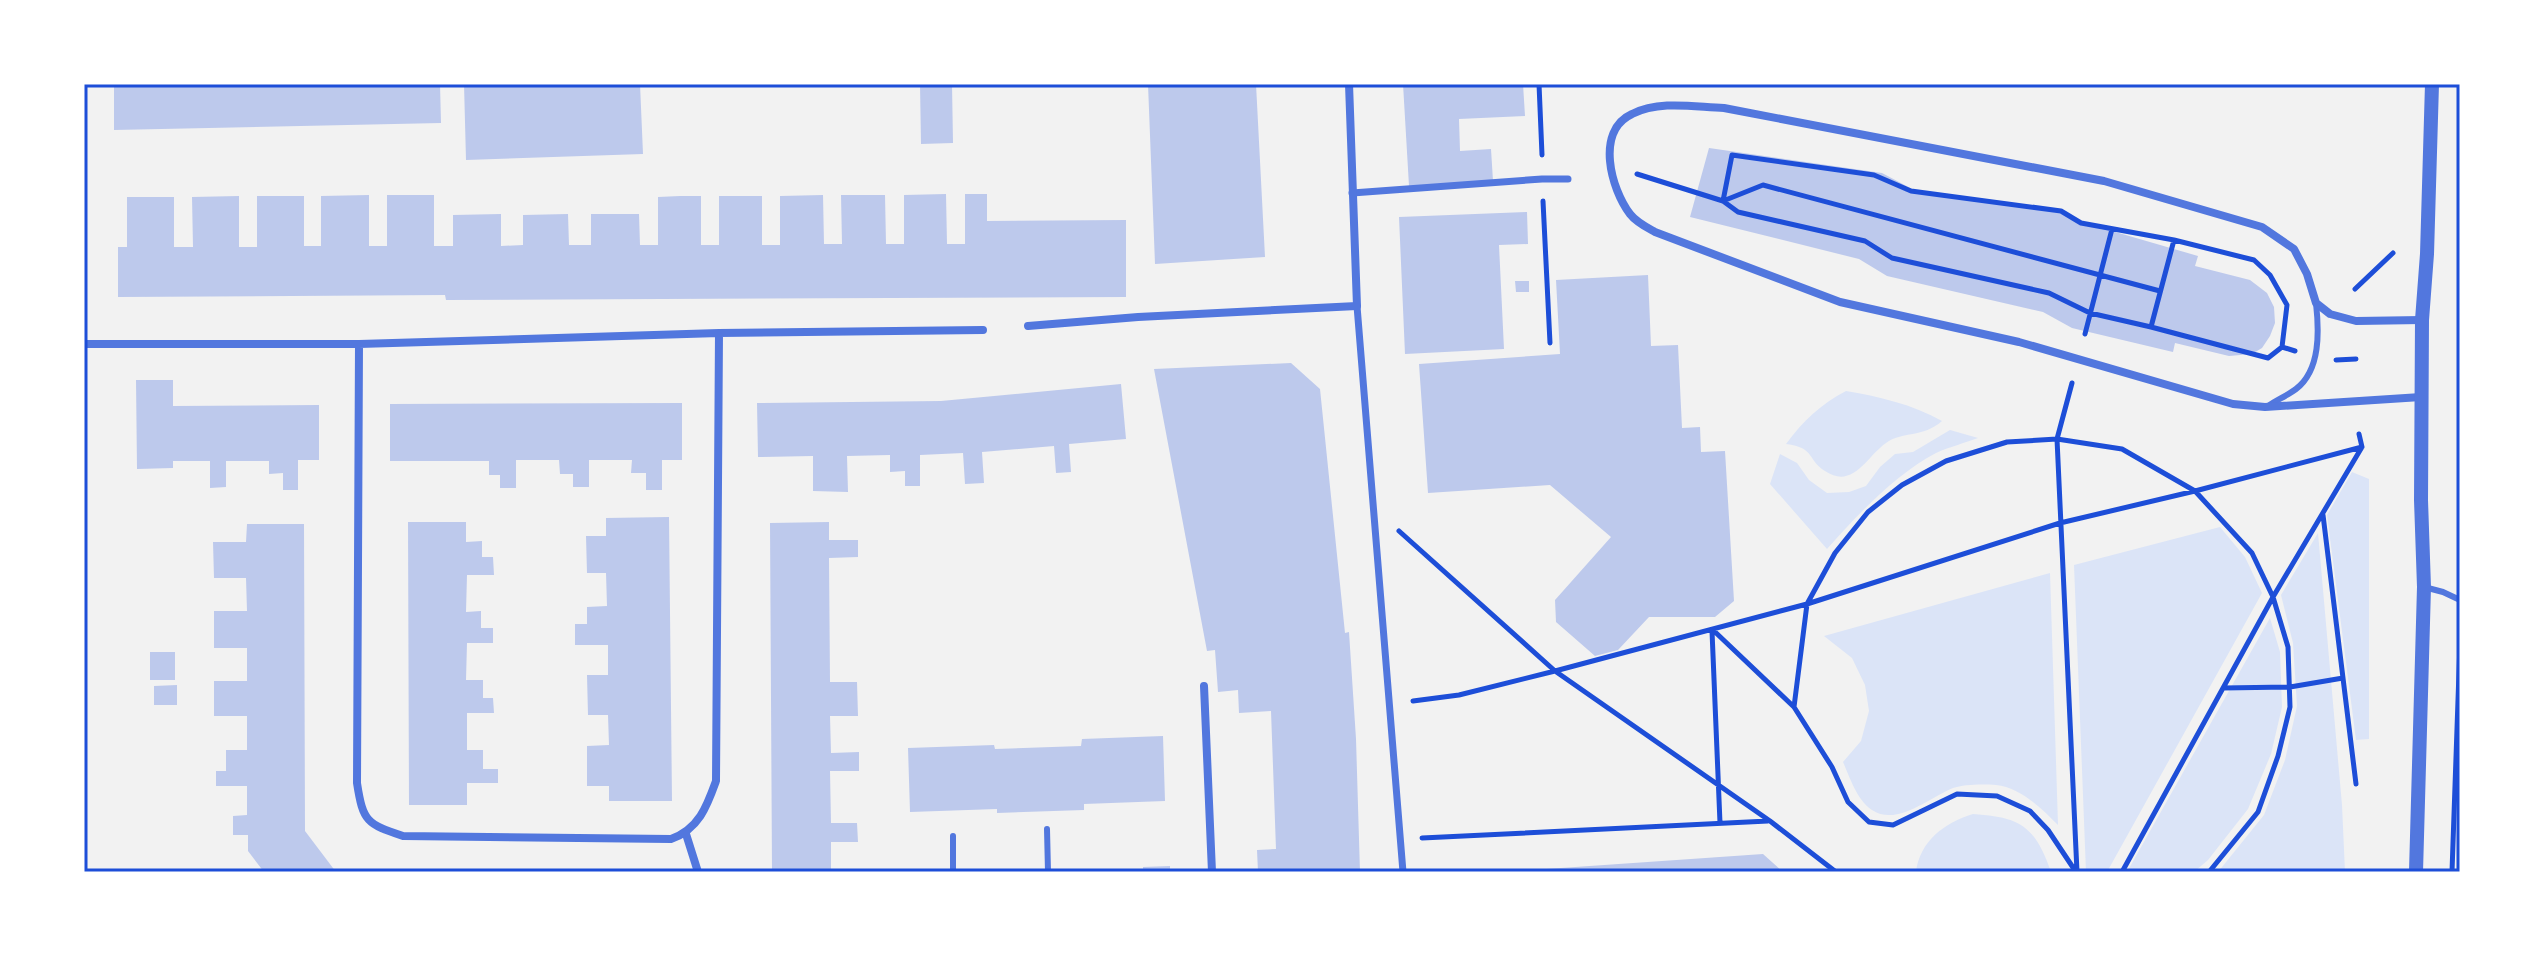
<svg xmlns="http://www.w3.org/2000/svg" width="2544" height="956" viewBox="0 0 2544 956" font-family="'Exo 2',sans-serif">
<style>
.green{fill:#dbe4f7}
.building{fill:#bdc9ec}
.lines{fill:none;stroke-linecap:round;stroke-linejoin:round}
.path{stroke:#1d4ed8;stroke-width:5}
.service{stroke:#5277de;stroke-width:6}
.pedestrian{stroke:#5277de;stroke-width:7}
.minor{stroke:#5277de;stroke-width:8}
.tertiary{stroke:#5277de;stroke-width:14}
.neatline{fill:none;stroke:#1d4ed8;stroke-width:3}
</style>
<rect width="100%" height="100%" fill="#f2f2f2"/>
<!-- green -->
<path class="green" d="M1846 391C1881 397 1911 404 1942 421 1923 438 1902 431 1886 443 1867 456 1853 490 1825 471 1807 460 1816 448 1786 444 1803 421 1821 404 1846 391Z
M1950 430 1978 438C1965 443 1949 447 1936 453 1896 474 1857 515 1827 549L1770 484 1780 454 1797 463 1809 480 1827 493 1849 492 1866 486 1880 467 1895 454 1913 452Z
M2352 472 2369 479V739L2356 740 2327 515Z
M2220 527 2245 557 2262 593 2107 872H2086L2074 565Z
M2318 533 2342 805 2345 872H2218L2264 815 2285 760 2297 706 2293 643 2281 595Z
M2050 573 2058 825C2042 809 2020 787 1996 785 1984 784 1964 784 1953 788 1930 797 1897 827 1872 810 1857 800 1850 778 1843 762L1861 741 1869 711 1865 685 1852 658 1824 636Z
M2270 618 2280 652 2282 707 2271 754 2248 809 2208 860 2194 872H2127Z
M1973 814C2020 817 2035 826 2051 872H1916C1920 841 1944 823 1973 814Z"/>
<!-- building -->
<path class="building" d="M114 84H440L441 123 114 130Z
M464 84H640L643 154 466 160Z
M920 84H952L953 143 921 144Z
M1148 84H1256L1265 257 1155 264Z
M1403 84H1523L1525 116 1459 119 1460 151 1491 149 1493 181 1409 186Z
M1709 148 1882 173 1914 190 2061 210 2081 222 2198 256 2195 266 2250 280 2267 293 2274 307 2275 323 2270 336 2262 348 2252 354 2229 356 2175 343 2173 352 2072 328 2043 312 1887 276 1859 259 1690 217Z
M946 194 947 244H965V194H987V221L1126 220V297L446 300 445 295 118 297V247H127V197H174V247H193L192 197 239 196V247H257V196H304V246H321V196L369 195V246H387V195H434V246H453V215L501 214V246L523 245V215L568 214 569 245H591V214H639L640 245H658V197L680 196H701V245H719V196H762V245H780V196L823 195 824 244H842L841 195H885L886 244H904V195Z
M1527 212 1528 244 1499 245 1504 349 1405 354 1399 217Z
M1648 275 1651 346 1678 345 1682 428 1700 427 1701 452 1725 451 1734 601 1715 617H1649L1618 650 1595 656 1556 622 1555 600 1611 537 1550 485 1428 493 1419 364 1560 354 1556 280Z
M1515 281H1529V292H1516Z
M1291 363 1320 389 1345 633 1349 632 1356 739 1360 872H1258L1257 850 1276 849 1271 711 1239 713 1238 690 1218 692 1215 650 1207 651 1154 369Z
M136 380H173V406L319 405V460H298V490H283V473L269 474V461H226V487L210 488V461H173V468L137 469Z
M1121 384 1126 439 1069 444 1071 472 1056 473 1054 446 982 452 984 483 965 484 963 453 920 455V486H905V471L890 472V455L847 456 848 492 813 491V456L758 457 757 403 941 401Z
M682 403V460H662V490H646V473H631L632 460H589V487H573V474H560L559 460H516V488H500V475H489V461H390V404Z
M669 517 672 801H609V786H587V746L609 745 608 715H588L587 675H608V645H575V624H587V607L607 606 606 573H587L586 536H606V518Z
M408 522H466V542L482 541V557H493L494 575H467L466 612 481 611V628H493V643H467L466 680H483V698H493L494 713H467V750H483V769H498V783H467V805H409Z
M829 522V540H858V557L829 558 830 682H857L858 716H830L831 753 859 752V771H830L831 823H857L858 842H831V872H772L770 523Z
M247 524H304L305 831 336 872H264L248 851V835H233V816L247 815V786H216V771H226V750H247V716H214V681H247V648H214V611H247L246 578H214L213 542H246Z
M150 652H175V680H150Z
M177 685V705H154V686Z
M1163 736 1165 801 1084 804V810L997 813V809L910 812 908 748 994 745 995 749 1081 746 1082 739Z
M1763 854 1783 872H1532V870Z
M1170 866V872H1143V867Z"/>
<g class="lines">
<!-- path -->
<path class="path" d="M1539 84 1542 155
M1637 174 1723 201 1763 185 2160 291
M1543 201 1550 343
M2355 289 2393 253
M2151 327 2090 313 2049 293 1892 258 1865 241 1738 212 1723 201 1732 155 1874 175 1911 191 2061 211 2081 223 2174 240
M2085 334 2112 229
M2282 347 2287 305 2270 275 2254 260 2174 240 2151 327 2268 358 2282 347 2295 351
M2336 360 2356 359
M2072 383 2057 439 2077 872
M2323 515 2356 784
M1399 531 1555 671 1770 821 1836 872
M1713 630 1794 707 1832 767 1848 802 1869 822 1893 825 1957 794 1997 796 2030 811 2048 830 2076 872
M1712 631 1720 823
M2223 688 2290 687 2343 678
M1413 701 1459 695 1555 671 1807 604 2060 523 2195 491 2362 447
M1794 707 1807 604 1835 553 1868 512 1902 485 1946 461 2007 442 2057 439 2122 449 2195 491 2252 553 2273 597 2288 647 2290 707 2278 756 2258 812 2209 872
M1422 838 1768 821
M2122 872 2273 597 2362 447 2359 434
M2452 872 2460 643"/>
<!-- service -->
<path class="service" d="M2268 406C2277 400 2288 395 2296 389 2321 370 2319 330 2316 303
M2424 587 2443 592 2460 600
M1047 829 1048 872
M953 836V872"/>
<!-- pedestrian -->
<path class="pedestrian" d="M1352 193 1542 179H1568
M1357 306 1403 872"/>
<!-- minor -->
<path class="minor" d="M1028 326 1138 317 1357 306 1349 84
M84 344H359L719 333 983 330
M359 344 357 783C363 822 367 824 403 836L671 839C699 829 707 806 716 781L719 333
M2421 397 2265 407 2233 404 2019 342 1840 302 1655 232C1646 227 1636 222 1630 214 1611 189 1595 131 1632 114 1660 100 1694 107 1724 108L2104 181 2262 227 2294 249 2307 274 2316 303 2330 314 2356 321 2422 320
M1204 686 1212 872
M686 834 698 872"/>
<!-- tertiary -->
<path class="tertiary" d="M2416 872 2424 587 2421 500 2422 320 2427 254 2432 84"/>
</g>
<!-- border -->
<rect width="2544" height="956" fill="none" stroke="#ffffff" stroke-width="172"/>
<rect x="86" y="86" width="2372" height="784" class="neatline"/>
</svg>
